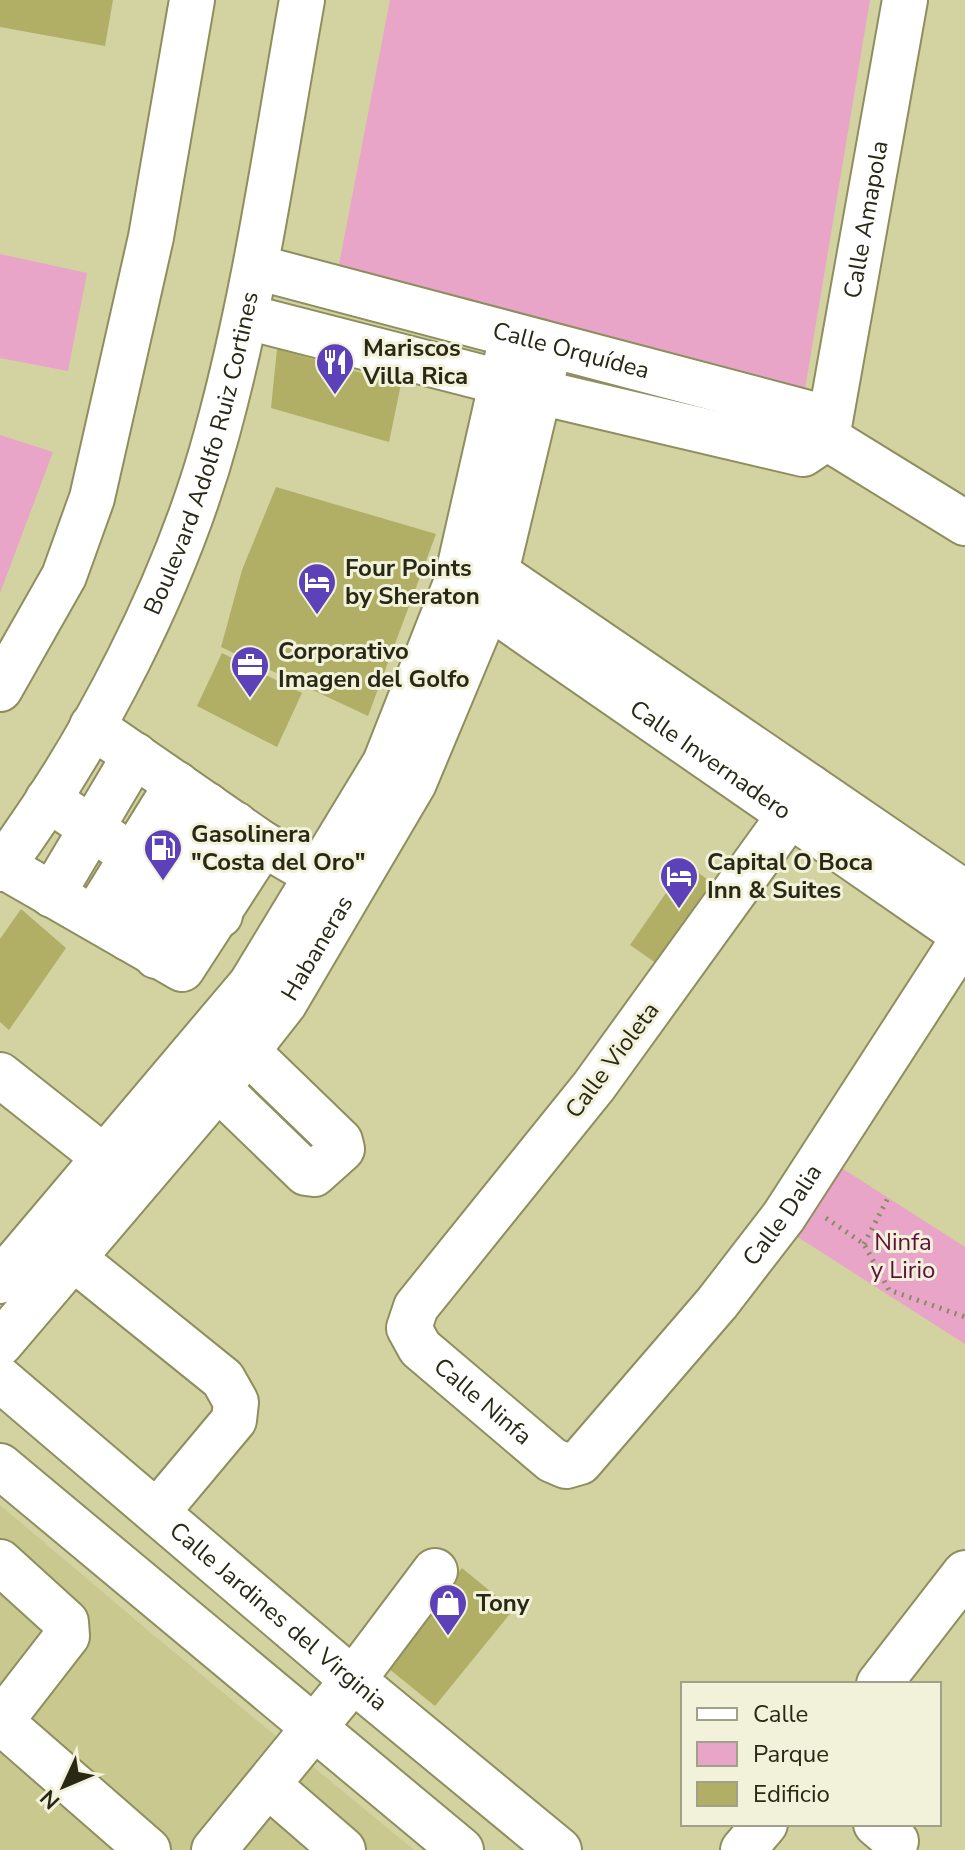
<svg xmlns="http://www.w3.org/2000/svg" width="965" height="1850" viewBox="0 0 965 1850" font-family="'Nunito Sans',sans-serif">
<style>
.built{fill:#c8c88f}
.green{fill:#e8a5c7}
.building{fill:#b0af65}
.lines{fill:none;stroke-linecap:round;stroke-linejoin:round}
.minor-casing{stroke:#8e8e5f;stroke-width:48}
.major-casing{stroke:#8e8e5f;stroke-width:48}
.path{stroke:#8a8965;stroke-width:5;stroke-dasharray:2 6;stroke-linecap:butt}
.minor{stroke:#fff;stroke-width:44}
.major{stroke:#fff;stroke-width:44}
.labels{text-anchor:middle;stroke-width:6;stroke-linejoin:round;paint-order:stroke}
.street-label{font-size:24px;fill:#282815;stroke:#f1f2d9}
.poi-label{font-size:24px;font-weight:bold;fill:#282815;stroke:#f1f2d9;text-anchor:start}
.park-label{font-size:24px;fill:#610d42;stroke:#f1f2d9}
</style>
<rect width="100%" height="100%" fill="#d3d2a1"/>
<!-- built -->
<path class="built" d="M0 1505 151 1633 414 1850H0Z"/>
<!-- green -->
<path class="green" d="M390 0H870L805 389 796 390 337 275Z
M0 254 87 273 68 371 0 358Z
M0 435 53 452 0 593Z
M837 1165 965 1247V1344L793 1234Z"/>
<!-- building -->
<path class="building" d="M0 0H113L105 46 0 27Z
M277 349 401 384 389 442 271 408Z
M276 487 436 534 368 716 221 647 242 570Z
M222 653 302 693 277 747 197 706Z
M686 864 721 889 666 970 630 945Z
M21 909 66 948 9 1030 0 1022V939Z
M462 1568 513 1610 435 1706 383 1664Z"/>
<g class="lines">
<!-- minor casing -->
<g class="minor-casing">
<g id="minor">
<path id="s1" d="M256 267 808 413 827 438 965 523"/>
<path d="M247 317 539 392 803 454 827 438"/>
<path id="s2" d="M827 438 905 0"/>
<path d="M475 558 965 893"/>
<path id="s3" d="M464 589 965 936"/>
<path d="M92 726 263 844 318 876"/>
<path id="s4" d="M810 787 594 1086 416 1307 409 1328 420 1348 552 1460 566 1466 580 1462 717 1303 784 1216 965 936"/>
<path d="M48 799 220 915"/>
<path d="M3 866 182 969 263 844"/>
<path d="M52 895 135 755"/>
<path d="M94 918 177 784"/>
<path d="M128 938 207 805"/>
<path d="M156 956 235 824"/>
<path d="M0 1075 105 1158"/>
<path d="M218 1088 306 1173 314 1174 342 1149 340 1141 248 1052"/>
<path d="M73 1258 223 1379 236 1402 234 1420 157 1512"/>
<path d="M0 1281 251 984 385 763 456 583 512 336"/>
<path id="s5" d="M0 1344 218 1088 284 1004 414 783 488 606 550 346"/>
<path id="s6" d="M0 1379 353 1680 559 1850"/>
<path d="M0 1466 461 1850"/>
<path d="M0 1562 66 1622 67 1636 1 1721"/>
<path d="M879 1684 965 1573"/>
<path d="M0 1721 148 1850"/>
<path d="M268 1785 343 1850"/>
<path d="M876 1824 896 1841"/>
<path d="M214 1850 353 1680 435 1571"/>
<path d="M743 1850 765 1824"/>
</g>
</g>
<!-- major casing -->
<g class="major-casing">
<g id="major">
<path d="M0 689 64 576 92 498 151 237 192 0"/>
<path id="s7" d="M0 869C92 746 177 582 217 433 256 291 276 145 302 0"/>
</g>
</g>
<!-- path -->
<path class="path" d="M826 1218 864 1244 889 1290 965 1317
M864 1244 888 1198"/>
<!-- minor -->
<use href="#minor" class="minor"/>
<!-- major -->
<use href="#major" class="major"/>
</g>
<!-- icons -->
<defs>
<g id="restaurant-pin" transform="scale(2)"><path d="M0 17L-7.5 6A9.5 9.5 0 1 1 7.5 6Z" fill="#5c41b9" stroke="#f1f2d9"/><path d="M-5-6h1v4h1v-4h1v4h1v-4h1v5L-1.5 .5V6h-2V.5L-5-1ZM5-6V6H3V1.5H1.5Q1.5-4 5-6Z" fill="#fff"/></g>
<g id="hotel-pin" transform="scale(2)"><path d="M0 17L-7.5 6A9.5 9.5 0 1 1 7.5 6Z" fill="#5c41b9" stroke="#f1f2d9"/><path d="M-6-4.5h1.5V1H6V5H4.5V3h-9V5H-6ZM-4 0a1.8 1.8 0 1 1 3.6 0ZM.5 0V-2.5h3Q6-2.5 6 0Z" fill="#fff"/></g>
<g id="office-pin" transform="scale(2)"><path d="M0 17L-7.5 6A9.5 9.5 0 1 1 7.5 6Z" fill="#5c41b9" stroke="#f1f2d9"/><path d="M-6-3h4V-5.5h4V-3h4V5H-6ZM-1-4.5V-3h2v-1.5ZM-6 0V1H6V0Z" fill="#fff"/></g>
<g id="fuel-pin" transform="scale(2)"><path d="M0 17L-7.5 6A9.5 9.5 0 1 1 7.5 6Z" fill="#5c41b9" stroke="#f1f2d9"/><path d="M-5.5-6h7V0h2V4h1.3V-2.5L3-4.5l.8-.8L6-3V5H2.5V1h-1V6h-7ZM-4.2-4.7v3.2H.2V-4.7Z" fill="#fff"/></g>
<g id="shop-pin" transform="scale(2)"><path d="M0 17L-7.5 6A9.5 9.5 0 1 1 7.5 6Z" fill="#5c41b9" stroke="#f1f2d9"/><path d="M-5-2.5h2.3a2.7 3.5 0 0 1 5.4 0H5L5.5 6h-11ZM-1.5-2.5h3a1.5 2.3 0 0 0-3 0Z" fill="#fff"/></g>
</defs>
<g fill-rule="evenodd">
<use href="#restaurant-pin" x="335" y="362"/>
<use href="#hotel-pin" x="317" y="582"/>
<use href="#office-pin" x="250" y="665"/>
<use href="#fuel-pin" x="163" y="848"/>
<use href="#hotel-pin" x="679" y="876"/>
<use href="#shop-pin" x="448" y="1603"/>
</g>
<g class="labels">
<!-- street labels -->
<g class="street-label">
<text dy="8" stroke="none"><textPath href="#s2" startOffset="222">Calle Amapola</textPath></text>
<text dy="8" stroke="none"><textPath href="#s1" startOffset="326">Calle Orquídea</textPath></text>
<text dy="8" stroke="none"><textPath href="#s7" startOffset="466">Boulevard Adolfo Ruiz Cortines</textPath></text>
<text dy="8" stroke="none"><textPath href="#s3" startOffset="300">Calle Invernadero</textPath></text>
<text dy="8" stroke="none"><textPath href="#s5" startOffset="508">Habaneras</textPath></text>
<text transform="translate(612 1060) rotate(-53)" y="8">Calle Violeta</text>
<text dy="8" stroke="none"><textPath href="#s4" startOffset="1220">Calle Dalia</textPath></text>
<text dy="8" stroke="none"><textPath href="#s4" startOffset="780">Calle Ninfa</textPath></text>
<text dy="8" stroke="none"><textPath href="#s6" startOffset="366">Calle Jardines del Virginia</textPath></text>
</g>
<!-- poi labels -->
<g class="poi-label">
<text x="363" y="356">Mariscos<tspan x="363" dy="28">Villa Rica</tspan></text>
<text x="345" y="576">Four Points<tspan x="345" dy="28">by Sheraton</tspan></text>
<text x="278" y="659">Corporativo<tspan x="278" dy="28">Imagen del Golfo</tspan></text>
<text x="191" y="842">Gasolinera<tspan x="191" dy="28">"Costa del Oro"</tspan></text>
<text x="707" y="870">Capital O Boca<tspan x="707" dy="28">Inn &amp; Suites</tspan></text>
<text x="476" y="1611">Tony</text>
</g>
<!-- park labels -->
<g class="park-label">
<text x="903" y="1250">Ninfa<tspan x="903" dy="28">y Lirio</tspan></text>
</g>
</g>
<!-- legend -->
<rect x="681" y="1682" width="260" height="144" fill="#f1f2d9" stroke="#a1a18b" stroke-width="2"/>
<rect x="697" y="1708" width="40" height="12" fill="#ffffff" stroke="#a1a18b" stroke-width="2"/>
<text x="753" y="1722" font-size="24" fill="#282815">Calle</text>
<rect x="697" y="1742" width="40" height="24" fill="#e8a5c7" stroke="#a1a18b" stroke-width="2"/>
<text x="753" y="1762" font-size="24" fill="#282815">Parque</text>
<rect x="697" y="1782" width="40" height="24" fill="#b0af65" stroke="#a1a18b" stroke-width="2"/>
<text x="753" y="1802" font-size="24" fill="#282815">Edificio</text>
<!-- north arrow -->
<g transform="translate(64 1786) rotate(226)" stroke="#f1f2d9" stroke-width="6" paint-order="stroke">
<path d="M0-6L14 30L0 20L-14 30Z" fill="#282815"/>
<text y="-12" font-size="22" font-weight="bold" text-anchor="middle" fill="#282815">N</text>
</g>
</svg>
